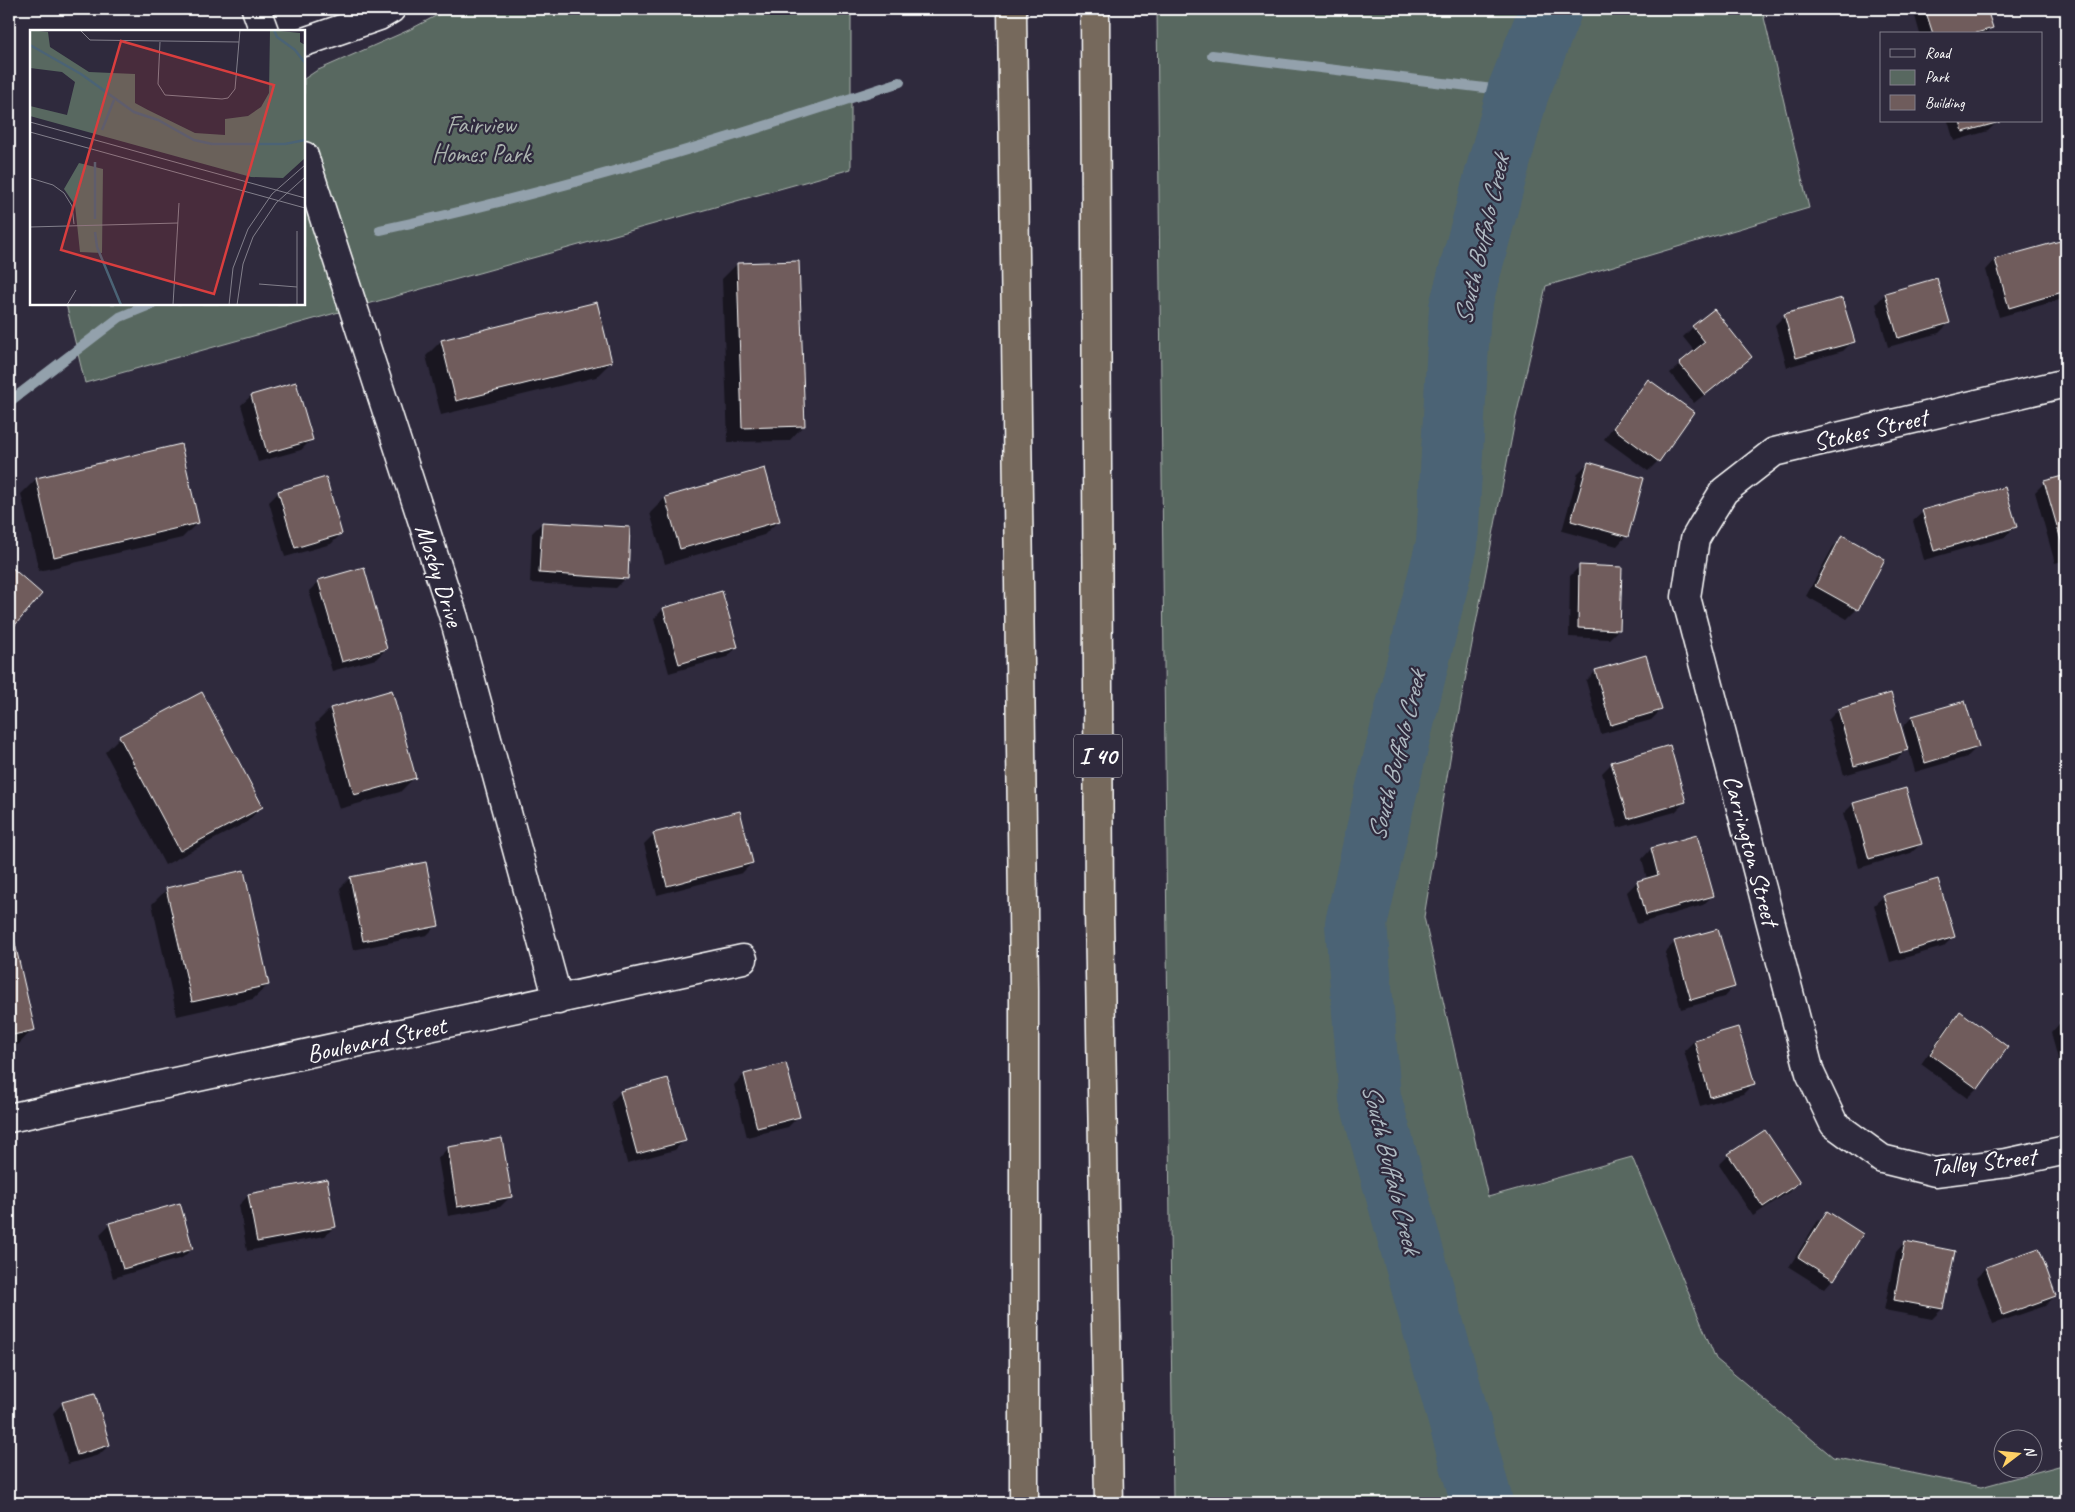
<svg xmlns="http://www.w3.org/2000/svg" width="2075" height="1512" viewBox="0 0 2075 1512" font-family="Caveat,sans-serif">
<style>
.green{fill:#586860;stroke:#acb4b0}
.shadow{fill:#0007}
.lines{fill:none;stroke-linecap:round;stroke-linejoin:round}
.stream{stroke:#93a1ac;stroke-width:10}
.river{stroke:#4b6375;stroke-width:62}
.building{fill:#6f5c5c;stroke:#fff}
.minor-casing{stroke:#fff;stroke-width:31}
.highway-casing{stroke:#fff;stroke-width:31}
.minor{stroke:#2f2a3d;stroke-width:28}
.highway{stroke:#76695c;stroke-width:28}
.labels{text-anchor:middle;stroke-width:4.5;stroke-linejoin:round;paint-order:stroke}
.shield{fill:#2f2a3d;stroke:#c1bfc5;stroke-width:1}
.shield-label{font-size:24px;font-weight:bold;fill:#fff}
.park-label{font-size:25px;fill:#acb4b0;stroke:#2f2a3d}
.street-label{font-size:25px;fill:#fff;stroke:#2f2a3d}
.water-label{font-size:26px;font-style:italic;fill:#aeb9c1;stroke:#2f2a3d}
.inset-river{fill:none;stroke:#4b6375;stroke-width:2.5}
.inset-road{fill:none;stroke:#827f8b;stroke-width:1}
.view{fill:#da3e3e;fill-opacity:0.15;stroke:#da3e3e;stroke-width:2.5}
.inset-edge{fill:none;stroke:#fff;stroke-width:2.5}
</style>
<rect width="100%" height="100%" fill="#2f2a3d"/>
<filter id="ink" filterUnits="userSpaceOnUse"><feTurbulence type="fractalNoise" baseFrequency=".02" numOctaves="2"/><feDisplacementMap in="SourceGraphic" scale="10" xChannelSelector="R" yChannelSelector="G"/><feConvolveMatrix kernelMatrix="1 2 1 2 8 2 1 2 1" color-interpolation-filters="sRGB"/></filter>
<g filter="url(#ink)">
<!-- green -->
<path class="green" d="M449 9H851V169L85 383 66 304H304V79L316 71 409 30Z
M1157 9H1762L1809 208 1546 286 1515 421 1451 753 1424 917 1488 1197 1632 1157 1716 1359 1833 1457 1981 1487 2066 1464V1503H1173Z"/>
<!-- shadow -->
<path class="shadow" d="M96 9H110L97 12Z
M1913 9H1986L1991 28 1985 34H1920Z
M1948 121H1998L1988 131 1954 141Z
M2059 242 2066 266V295L2063 299 1999 317 1986 270 1995 260Z
M737 264 803 426 789 441 728 442 722 279Z
M1885 294 1949 323 1939 333 1888 347 1876 304Z
M596 304 611 362 596 377 441 415 426 356 441 341Z
M1784 316 1853 341 1843 351 1787 367 1775 325Z
M1693 327 1740 366 1694 403 1670 373 1695 352 1683 337Z
M1648 381 1692 413 1658 461 1648 471 1604 439 1639 391Z
M251 396 311 440 301 450 258 462 241 405Z
M1588 463 1626 536 1617 546 1562 531 1578 473Z
M764 470 779 520 764 535 665 564 650 513 665 498Z
M2066 476V560L2055 563 2035 492 2045 482Z
M36 479 197 523 182 538 39 571 21 494Z
M279 492 341 534 331 544 285 557 269 502Z
M1923 512 2015 527 2005 537 1924 560 1913 521Z
M542 523 626 578 616 588 530 583 532 533Z
M1843 537 1857 609 1847 619 1806 596 1833 547Z
M9 566 40 594 9 630Z
M1580 566 1619 629 1609 639 1569 637 1570 576Z
M319 581 386 649 376 659 332 671 309 591Z
M721 593 737 647 727 657 669 673 654 619 663 609Z
M1596 671 1661 710 1651 720 1601 734 1586 681Z
M391 692 415 777 400 792 339 809 315 724 330 709Z
M1838 710 1906 750 1896 760 1844 775 1828 720Z
M1912 717 1977 747 1967 757 1915 772 1903 727Z
M120 737 261 807 247 822 165 865 105 752Z
M1612 763 1685 802 1675 812 1618 828 1602 773Z
M1905 789 1921 844 1911 853 1859 868 1843 814 1853 804Z
M654 834 752 863 742 873 657 895 644 844Z
M1651 849 1713 895 1703 905 1637 924 1627 892 1637 882 1647 879 1642 859Z
M350 878 437 925 427 935 353 950 340 888Z
M167 889 268 985 253 999 177 1016 152 904Z
M1884 896 1953 937 1943 947 1890 962 1874 905Z
M13 940 33 1029 19 1044 9 1046V941Z
M1675 942 1733 987 1724 997 1681 1009 1665 952Z
M1960 1013 1977 1088 1967 1098 1921 1064 1950 1023Z
M2066 1021V1080L2064 1081 2051 1033 2060 1023Z
M1694 1041 1753 1084 1743 1094 1700 1106 1684 1051Z
M785 1065 798 1117 788 1127 747 1137 734 1085 744 1075Z
M621 1092 684 1140 675 1150 627 1163 611 1102Z
M448 1148 510 1197 500 1207 448 1216 438 1158Z
M1729 1155 1799 1182 1789 1192 1753 1216 1719 1165Z
M249 1195 335 1226 325 1236 247 1251 239 1205Z
M1827 1212 1833 1279 1824 1289 1789 1267 1817 1222Z
M110 1224 192 1249 182 1258 113 1278 100 1234Z
M1905 1242 1942 1309 1932 1319 1884 1310 1896 1252Z
M2038 1249 2055 1296 2045 1306 1993 1324 1976 1278 1986 1268Z
M63 1403 109 1445 99 1455 68 1464 53 1413Z"/>
<g class="lines">
<!-- stream -->
<path class="stream" d="M1212 55 1518 92
M380 230C556 192 729 139 900 82
M9 402 120 317 152 304"/>
<!-- river -->
<path class="river" d="M1482 1503 1370 1098 1356 924 1384 800 1447 544 1460 308 1518 92 1551 9"/>
</g>
<!-- building -->
<path class="building" d="M1925 9H1987L1993 28 1973 34H1933Z
M1960 121H1999L2000 122 1963 132Z
M2060 241 2066 262V291L2009 308 1995 259Z
M799 261 805 426 742 428 737 263Z
M1937 278 1950 323 1898 338 1885 293Z
M1842 298 1855 342 1796 358 1784 314Z
M597 302 612 362 456 401 441 340Z
M1714 309 1752 357 1705 395 1679 363 1705 342 1692 326Z
M1648 379 1694 412 1659 462 1613 428Z
M296 382 313 440 267 453 251 395Z
M181 444 199 523 54 557 36 478Z
M1588 462 1644 478 1628 537 1571 521Z
M765 468 780 521 680 549 665 497Z
M2066 475V554H2065L2044 481Z
M326 477 342 534 295 548 278 491Z
M2005 487 2017 527 1934 551 1922 510Z
M542 522 630 527 628 579 539 573Z
M1842 535 1885 559 1858 610 1815 586Z
M9 565 42 594 9 632Z
M1579 565 1622 567 1620 630 1578 628Z
M364 567 387 649 342 662 318 580Z
M722 591 738 647 679 664 663 608Z
M1646 655 1662 710 1611 725 1595 670Z
M392 690 416 778 354 795 330 708Z
M202 692 263 807 180 851 119 736Z
M1891 693 1908 750 1854 766 1838 709Z
M1965 701 1979 747 1925 763 1912 716Z
M1670 745 1686 802 1628 819 1611 762Z
M1906 788 1922 844 1869 859 1853 803Z
M740 811 753 863 667 886 653 833Z
M1697 835 1714 896 1646 915 1637 881 1658 875 1651 848Z
M426 862 439 926 363 941 350 877Z
M244 870 269 985 192 1002 166 888Z
M1938 879 1955 937 1900 953 1883 895Z
M1718 929 1735 987 1691 1000 1674 941Z
M14 939 35 1030 9 1036V940Z
M1960 1011 2008 1047 1978 1089 1930 1054Z
M2066 1020V1044L2060 1022Z
M1738 1027 1755 1084 1710 1097 1694 1040Z
M786 1063 800 1117 757 1128 744 1074Z
M668 1078 686 1141 637 1154 620 1091Z
M1765 1130 1800 1182 1763 1207 1728 1154Z
M502 1138 512 1197 457 1207 448 1147Z
M327 1179 336 1227 257 1242 248 1194Z
M180 1203 193 1249 123 1269 109 1223Z
M1827 1211 1863 1234 1834 1280 1798 1257Z
M1905 1241 1955 1251 1943 1309 1894 1300Z
M2039 1248 2056 1296 2003 1315 1986 1267Z
M95 1393 110 1445 77 1455 62 1402Z"/>
<g class="lines">
<!-- minor casing -->
<g class="minor-casing">
<path id="minor" d="M256 9 264 31
M304 42 379 16 391 9
M304 156 454 618 558 1000
M2066 383 1774 452 1724 491 1703 525 1695 539 1686 597 1810 1073 1834 1124 1882 1159 1935 1172 2007 1163 2066 1150
M9 1118 743 959"/>
</g>
<!-- highway casing -->
<g class="highway-casing">
<path id="highway" d="M1012 9 1024 990V1503
M1095 9 1099 912 1109 1503"/>
</g>
<!-- minor -->
<use href="#minor" class="minor"/>
<!-- highway -->
<use href="#highway" class="highway"/>
</g>
</g>
<g class="labels">
<!-- shield labels -->
<rect class="shield" x="1074" y="734.5" width="48" height="43" rx="4"/>
<g class="shield-label">
<text x="1098" y="764">I 40</text>
</g>
<!-- park labels -->
<g class="park-label">
<text x="481" y="133">Fairview<tspan x="481" dy="29">Homes Park</tspan></text>
</g>
<!-- street labels -->
<g class="street-label">
<text transform="translate(1870 429) rotate(-13)" y="9">Stokes Street</text>
<text transform="translate(440 575) rotate(72)" y="9">Mosby Drive</text>
<text transform="translate(1752 850) rotate(75)" y="9">Carrington Street</text>
<text transform="translate(376 1039) rotate(-12)" y="9">Boulevard Street</text>
<text transform="translate(1983 1161) rotate(-6)" y="9">Talley Street</text>
</g>
<!-- water labels -->
<g class="water-label">
<text transform="translate(1481 240) rotate(-77)" y="9">South Buffalo Creek</text>
<text transform="translate(1396 756) rotate(-76)" y="9">South Buffalo Creek</text>
<text transform="translate(1392 1168) rotate(76)" y="9">South Buffalo Creek</text>
</g>
</g>
<!-- overview -->
<g transform="translate(30 30)">
<rect width="275" height="275" fill="#2f2a3d"/>
<path d="M0 0 18 2 20 17 59 42 105 44V73L118 80 165 103 195 105V89L218 86 231 77 239 63 240 0 270 3V12L275 15V128L253 148 221 147 0 86V76L37 85 45 52 32 42 0 38ZM49 133 73 139 72 223 50 222 45 175 34 159Z" fill="#586860"/>
<path class="inset-river" d="M244 0 247 7 265 20 275 33M0 15 51 44 104 82 128 90 164 110 182 114H255L275 110M72 100 84 70M65 189V132M65 202 67 217 91 275"/>
<path class="inset-road" d="M50 0 60 10 209 12M130 12 128 54 135 65 192 69 198 68 205 59 210 0M0 92 275 168M0 102 275 178M0 148 23 155 34 163 42 176 44 194M0 197 148 193M267 201V275M229 254 267 257M37 275 46 260M143 275 149 173M199 275 203 238 218 199 242 164 275 135M207 275 213 234 223 207 246 173 275 147"/>
<path class="view" d="M91 11 244 55 184 264 31 220Z"/>
<rect width="275" height="275" class="inset-edge"/>
</g>
<!-- margin -->
<rect width="2075" height="1512" fill="none" stroke="#2f2a3d" stroke-width="30"/>
<rect x="15" y="15" width="2045" height="1482" fill="none" stroke="#fff" stroke-width="2" filter="url(#ink)"/>
<!-- legend -->
<rect x="1880" y="32" width="162" height="90" fill="#2f2a3d" stroke="#827f8b"/>
<rect x="1890" y="49" width="25" height="8" fill="#2f2a3d" stroke="#827f8b"/>
<text x="1925" y="58" font-size="15" fill="#ffffff">Road</text>
<rect x="1890" y="70" width="25" height="15" fill="#586860" stroke="#827f8b"/>
<text x="1925" y="82" font-size="15" fill="#ffffff">Park</text>
<rect x="1890" y="95" width="25" height="15" fill="#6f5c5c" stroke="#827f8b"/>
<text x="1925" y="108" font-size="15" fill="#ffffff">Building</text>
<!-- north arrow -->
<g transform="translate(2018 1454) rotate(74)"><circle r="24" fill="#2f2a3d" stroke="#827f8b"/>
<path d="M0-4L9 19L0 12L-9 19Z" fill="#ffd166"/>
<text y="-8" font-size="14" font-weight="bold" text-anchor="middle" fill="#ffffff">N</text>
</g>
</svg>
